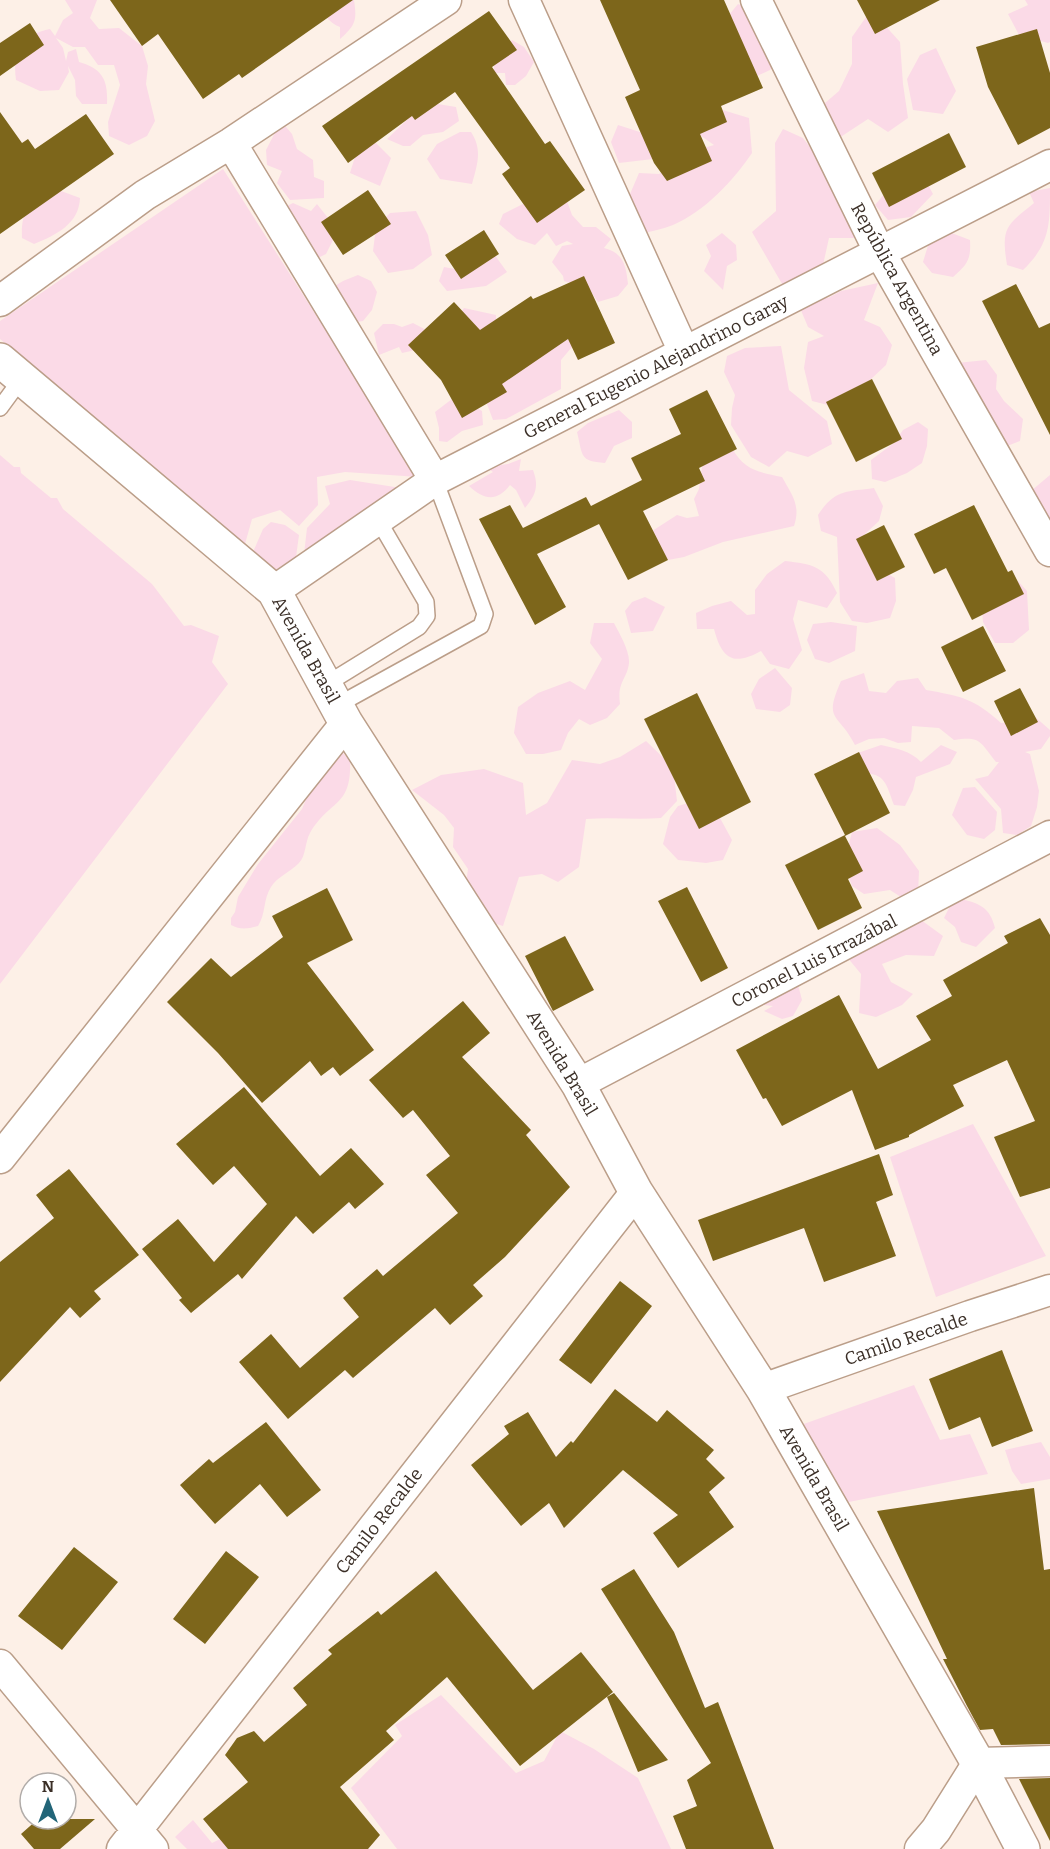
<svg xmlns="http://www.w3.org/2000/svg" width="1050" height="1849" viewBox="0 0 1050 1849" font-family="Bitter,serif">
<style>
.green{fill:#fbdae7}
.building{fill:#7d661b}
.lines{fill:none;stroke-linecap:round;stroke-linejoin:round}
.service-casing{stroke:#bb9e89;stroke-width:18}
.minor-casing{stroke:#bb9e89;stroke-width:33}
.tertiary-casing{stroke:#bb9e89;stroke-width:36}
.service{stroke:#fff;stroke-width:15}
.minor{stroke:#fff;stroke-width:30}
.tertiary{stroke:#fff;stroke-width:33}
.labels{text-anchor:middle;stroke-width:6;stroke-linejoin:round;paint-order:stroke}
.street-label{font-size:18px;fill:#3b2f27;stroke:#fff}
</style>
<rect width="100%" height="100%" fill="#fdf0e7"/>
<!-- green -->
<path class="green" d="M65 0H97L90 18 99 29 119 28 142 46 148 66 146 84 155 121 147 136 129 145 109 136 108 122 120 85 114 65H98L85 47H73L56 38 63 48 66 61 68 52 76 49 79 62C103 69 108 80 107 104H82L76 96 75 80 68 66 69 72 59 90 40 91 16 80C12 51 21 35 50 29L55 36 63 20 73 13Z
M320 0H354C357 20 356 25 340 39V27C329 23 320 12 320 0Z
M1025 0H1050V42L1048 43 1019 35 1008 14 1028 5Z
M738 4 752 10 779 55 770 70 748 80 724 21Z
M871 10 900 42 903 84 908 118 888 132 868 119 839 138 818 109 839 91 852 64V37Z
M512 40 524 47 534 62 526 76 515 85H506L505 73H494V64Z
M936 48 956 91 943 114 913 110 907 79 920 55Z
M438 104 456 107 459 121 443 132 423 135 410 146H403L387 139 412 115Z
M716 108 749 118 752 153C734 180 704 212 673 225 663 229 651 231 641 234L627 201 639 173 659 174 677 163 690 152 714 145 691 129Z
M281 121 292 134 297 149 313 160 314 177 324 181V198L290 200 277 183 282 171 267 165 266 150Z
M618 125 646 134 653 159 619 163 611 142Z
M783 129 803 138 840 186 855 238H829L823 265 785 289 752 232 776 211 775 143Z
M460 132H471C483 150 477 165 472 184L440 179 427 159 437 144Z
M376 143 391 158 380 186 350 173 358 147Z
M223 169 419 477 345 472 317 477 318 505 299 526 280 510 252 519 245 544 0 339V321Z
M920 170 933 194 911 217 888 220 875 205 890 187Z
M1050 188C1050 225 1050 244 1023 270L1007 265C1001 227 1006 226 1034 203L1029 192Z
M48 191H61L80 198C79 224 56 235 34 244L22 238C21 213 27 205 48 191Z
M567 201 572 215 583 227H596L611 239 604 248C624 253 626 266 628 284L618 296 598 302 589 289 564 281 563 276 552 262 562 246 573 244 567 241 556 246 547 233 535 245 517 239 499 224 503 214 527 202Z
M293 203 311 211 317 204 328 218 333 240 326 254 316 259 290 225 287 206Z
M416 211 428 235 432 255 413 269 388 273 373 251 376 227 390 213Z
M949 232 970 240C971 259 968 264 953 277L932 273 923 262 930 239Z
M722 233 736 245 737 260 727 266 723 290 704 271 711 256 706 245Z
M494 254 507 272 486 286 447 291 439 281 444 267 455 269Z
M358 275 371 281 377 292 372 310 363 321 345 324 323 293 343 281Z
M878 283 864 320 880 327 892 345 886 365 853 396 828 405 812 401 804 368 808 342 824 336 808 327 800 308 815 291 828 298 841 291Z
M464 308 496 315V332L489 336 455 322Z
M413 323 430 332 420 349 402 353 399 347 379 355 374 333 383 324H394L402 327Z
M549 328 577 341 561 360V389L506 419 493 420 478 380Z
M781 346 789 390 827 421 832 444 808 457 787 451 769 467 751 457 731 425 732 408 735 395 724 372 727 356 745 348Z
M986 360 997 375 996 389 1004 401 1023 419 1020 441 992 452H976L957 363Z
M452 399 470 404 482 411 483 425 462 431 447 442 439 441V428L435 412Z
M619 410 632 422V438L614 446 605 463C579 461 583 456 577 432L588 423Z
M918 422 928 429 927 446 922 463 907 473 885 482 872 479 871 460 894 443 903 430Z
M732 448C744 470 758 472 782 477 792 495 801 505 794 526L723 542 684 557 668 560 646 535 677 515 687 518 699 516 694 499 699 489 702 467 712 451Z
M0 455 14 467H20L21 473 51 498H57L63 509 152 584 184 626 191 625 219 636 212 662 228 684 0 984Z
M521 459 519 471 533 470C539 486 536 495 525 508L516 490 510 485C497 502 484 500 469 486L493 472 486 467 508 464Z
M1050 475V521L1031 491Z
M350 480 401 488 304 554 307 528 330 504 325 486Z
M874 488 883 506 879 521 865 534 867 548 877 568 895 578 896 601 890 618 867 623 852 621 840 602 837 537 821 531 818 515C835 489 846 492 874 488Z
M271 522 285 525 299 535 296 557 272 572 253 552 263 529Z
M785 561C812 564 825 566 837 593L827 608 798 600 793 619 802 650 789 669 770 664 761 651C734 666 722 660 714 629H697L696 613 712 606 731 601 747 615 755 614V590L767 574Z
M1018 581 1027 591 1029 630 1013 643H995L983 622 981 597Z
M645 597 665 607 653 631 631 633 625 611 632 602Z
M831 622 857 626 855 651 829 663 815 659 807 640 813 624Z
M594 623H614C619 633 630 651 629 663 627 680 617 681 620 704L607 718 590 725 579 719 568 733 561 750 543 754H526L514 733 518 707 538 693 570 681 585 690 602 659 590 643Z
M775 668 792 688 790 705 780 712 756 709 751 694 759 679Z
M864 673 869 691 886 693 897 681 918 678 926 690C960 696 974 698 1001 723L1018 722 1034 716 1050 730V736L1041 749 1025 752 1030 754 1039 791 1037 807 1031 826 1017 835 1003 833 1001 809 975 779 988 776 999 762H996C980 742 981 736 954 740L939 728 912 726 911 742 898 743 884 738 869 739 855 745C838 712 823 722 841 681Z
M646 741 673 767 677 801 661 818C636 820 612 817 586 819L579 867 558 882 542 874 519 877 503 926 487 921 465 891 468 869 453 847 454 828 444 815 412 790 441 775 484 769 523 783 526 815 547 803 572 760 600 764 620 757Z
M881 745C895 748 911 751 921 762L941 745 957 752 950 764 916 777 913 790 905 806 894 805C886 784 886 773 861 773L855 754Z
M339 749 350 760C352 808 330 799 310 833 305 842 306 856 299 863 290 872 277 877 271 887 263 899 266 914 258 926 248 929 240 930 231 925V918L235 912 238 897 258 864 302 809 313 783Z
M975 787 997 812 995 830 984 839 967 835 952 815 963 788Z
M705 798 720 818 732 840 723 860 706 863 678 860 663 844 670 817 678 806Z
M877 828 900 845 919 871 918 894 904 899 890 890 864 894 852 886 844 863 852 832Z
M960 899C979 903 990 907 995 928L976 947 961 942 955 927 944 918 950 906Z
M917 917 943 936 934 956 906 955 882 964 891 982 913 994 902 1005 876 1017 859 1013 861 974 847 957Z
M797 981 802 1000 793 1016 782 1019 764 1011 773 1006 764 1005V999Z
M973 1124 1046 1256 936 1297 890 1157Z
M914 1385 940 1440 970 1434 988 1474 844 1503 798 1426Z
M1041 1442 1050 1457V1479L1021 1484 1012 1471 1005 1450Z
M441 1695 516 1773 544 1761 560 1731 594 1749 638 1778 671 1849H397L351 1788 402 1736 395 1725Z
M193 1820 212 1843 222 1838 228 1849H187L175 1837Z"/>
<!-- building -->
<path class="building" d="M110 0H353L242 78 239 74 203 99 158 34 142 46Z
M600 0H724L763 88 721 106 727 122 700 134 712 161 667 181 654 163 625 97 640 90Z
M857 0H940L875 34Z
M489 11 517 50 492 67 545 144 550 141 585 190 537 223 502 174 510 168 455 92 415 120 412 116 348 163 322 126Z
M30 23 44 45 0 76V43Z
M1037 29 1050 73V128L1018 145 988 87 976 47Z
M0 112 22 143 28 139 35 149 86 114 114 154 0 234Z
M949 133 966 167 889 207 872 173Z
M368 190 391 224 343 255 321 222Z
M484 230 499 254 461 279 445 255Z
M584 276 615 343 578 360 568 339 502 384 507 392 462 418 441 380 408 345 454 302 480 330 531 296 533 299Z
M1016 284 1039 328 1050 323V435L982 301Z
M872 379 902 439 856 462 826 402Z
M707 390 737 449 699 468 705 481 643 511 668 560 628 580 599 524 537 554 566 607 535 625 479 519 510 505 523 528 586 497 591 506 642 480 631 458 681 434 669 409Z
M974 505 1008 572 1012 570 1024 594 972 620 946 568 934 574 914 534Z
M884 525 905 567 877 581 856 539Z
M983 626 1006 671 963 692 941 647Z
M1020 688 1038 722 1011 736 994 701Z
M697 693 751 802 699 829 644 719Z
M859 752 890 813 845 836 863 871 848 879 862 908 818 930 785 865 845 835 814 774Z
M687 887 728 968 701 982 658 901Z
M327 888 353 940 307 963 374 1050 340 1076 333 1067 321 1076 310 1061 262 1103 218 1053 167 1002 211 958 231 977 283 937 272 916Z
M1040 918 1050 935V1188L1020 1197 994 1137 1035 1121 1007 1060 953 1085 964 1106 909 1135V1137L875 1150 852 1090 782 1126 766 1098 763 1099 736 1050 839 995 878 1069 931 1040 916 1016 952 996 943 980 1008 943 1004 936Z
M565 936 594 990 553 1011 525 956Z
M463 1001 490 1033 462 1057 531 1130 526 1135 570 1187 505 1257 473 1285 483 1296 450 1325 435 1308 353 1378 345 1370 288 1419 239 1362 271 1334 300 1368 359 1317 343 1298 377 1269 383 1276 458 1213 426 1175 450 1156 413 1110 403 1118 369 1080Z
M244 1087 320 1176 351 1148 384 1184 355 1209 349 1202 313 1234 296 1216 242 1279 238 1274 191 1313 179 1300 182 1298 142 1249 178 1219 214 1262 267 1204 234 1166 213 1185 176 1144Z
M879 1154 893 1195 876 1202 896 1256 824 1282 804 1228 713 1261 698 1220Z
M69 1169 139 1255 94 1291 101 1299 80 1318 70 1307 0 1382V1262L54 1218 36 1195Z
M620 1281 652 1306 591 1384 559 1360Z
M1002 1350 1033 1431 992 1447 980 1417 949 1430 929 1379Z
M615 1389 657 1422 667 1410 714 1450 706 1459 725 1478 709 1492 734 1527 678 1568 653 1533 678 1515 623 1470 564 1528 549 1503 521 1526 471 1465 509 1434 504 1426 528 1412 556 1457 571 1441 573 1443Z
M266 1422 321 1490 287 1517 260 1484 215 1524 180 1485 209 1459 213 1463Z
M1034 1488 1044 1570 1050 1569V1744L1001 1745 993 1729 980 1730 967 1706 943 1659H947L877 1511Z
M74 1547 118 1582 62 1650 18 1616Z
M226 1551 259 1577 205 1644 173 1619Z
M634 1569 674 1632 705 1708 718 1702 774 1849H686L673 1816 697 1806 687 1780 711 1763 601 1589Z
M436 1571 533 1690 581 1652 613 1692 520 1766 447 1677 386 1731 394 1740 340 1787 380 1835 368 1849H228L203 1819 248 1782 225 1755 237 1738 254 1731 264 1742 307 1705 293 1688 332 1654 328 1650 378 1611 381 1615Z
M614 1693 668 1760 638 1772 607 1697Z
M1050 1778V1841L1019 1779Z
M38 1819H95L60 1849H34L21 1834Z"/>
<g class="lines">
<!-- service casing -->
<g class="service-casing">
<path id="service" d="M0 408 22 378
M325 685 419 627 427 616 426 602 377 518
M336 706 481 626 485 614 435 480"/>
</g>
<!-- minor casing -->
<g class="minor-casing">
<path id="minor" d="M524 0 684 352
M756 0 880 253 1050 551
M231 143 435 480
M0 301 145 195 231 143 446 0
M274 591 435 480 1050 165
M578 1084 1050 836
M0 1158 346 723
M763 1389 970 1316 1050 1290
M0 1665 153 1849
M122 1849 636 1192
M920 1849 936 1830 978 1763 1050 1761"/>
</g>
<!-- tertiary casing -->
<g class="tertiary-casing">
<path id="tertiary" d="M0 360 274 591 346 723 578 1084 636 1192 763 1389 978 1763 1023 1849"/>
</g>
<!-- service -->
<use href="#service" class="service"/>
<!-- minor -->
<use href="#minor" class="minor"/>
<!-- tertiary -->
<use href="#tertiary" class="tertiary"/>
</g>
<g class="labels">
<!-- street labels -->
<g class="street-label">
<text transform="translate(897 279) rotate(61)" y="6">República Argentina</text>
<text transform="translate(656 367) rotate(-27)" y="6">General Eugenio Alejandrino Garay</text>
<text transform="translate(306 650) rotate(61)" y="6">Avenida Brasil</text>
<text transform="translate(814 961) rotate(-27)" y="6">Coronel Luis Irrazábal</text>
<text transform="translate(562 1063) rotate(59)" y="6">Avenida Brasil</text>
<text transform="translate(906 1339) rotate(-19)" y="6">Camilo Recalde</text>
<text transform="translate(814 1478) rotate(60)" y="6">Avenida Brasil</text>
<text transform="translate(379 1521) rotate(-52)" y="6">Camilo Recalde</text>
</g>
</g>
<!-- north arrow -->
<g transform="translate(48 1801)"><circle r="28" fill="#ffffff" stroke="#b1aca9" stroke-width="1.5"/>
<path d="M0-4.5L10 22L0 15L-10 22Z" fill="#226578"/>
<text y="-9" font-size="16" font-weight="bold" text-anchor="middle" fill="#3b2f27">N</text>
</g>
</svg>
